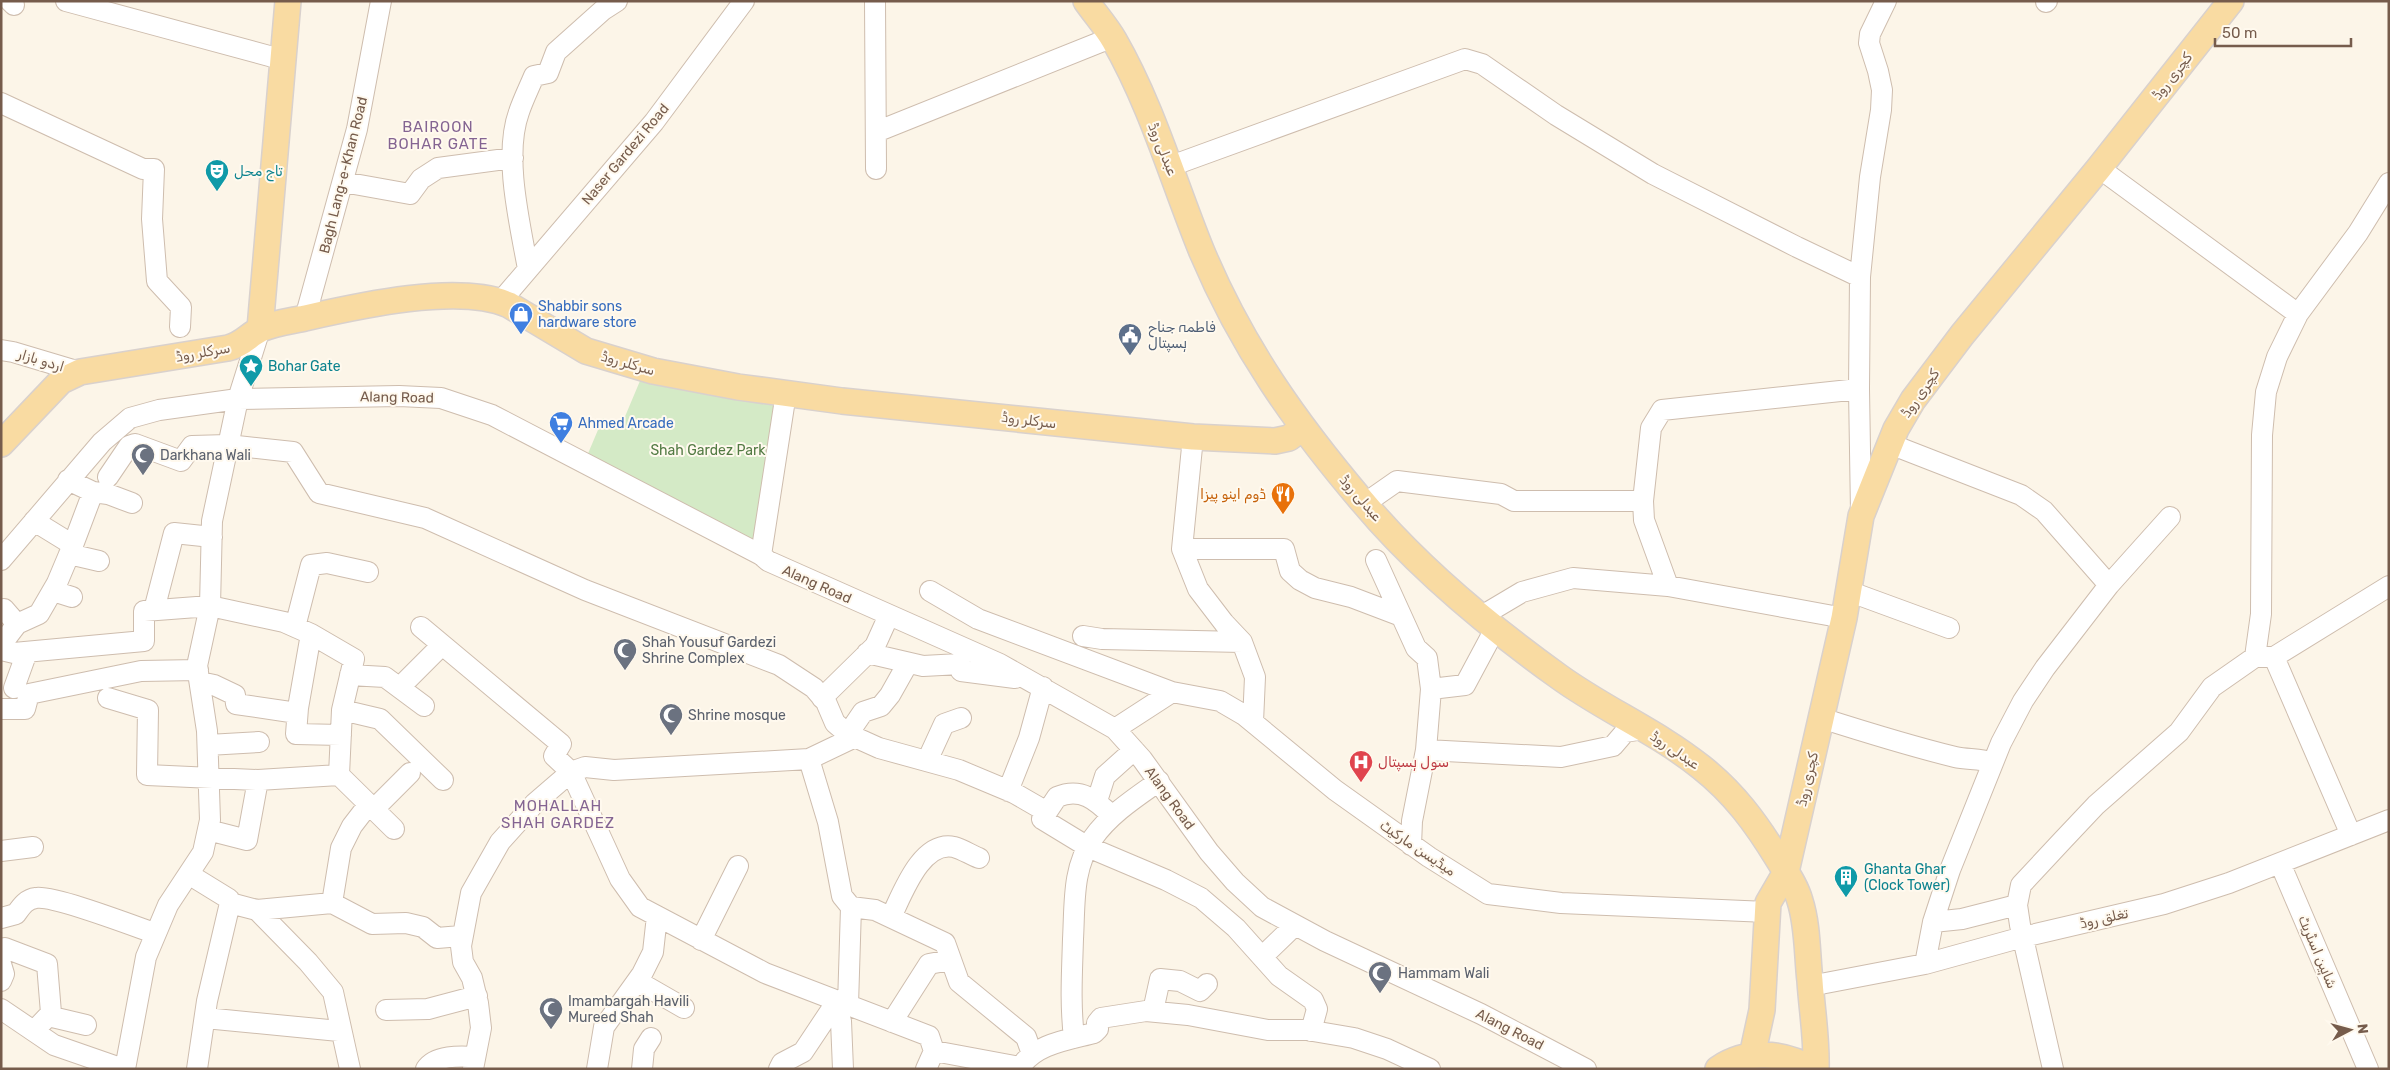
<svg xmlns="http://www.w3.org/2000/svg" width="2390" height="1070" viewBox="0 0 2390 1070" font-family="Rubik,Cairo,sans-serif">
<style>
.green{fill:#d4eac6}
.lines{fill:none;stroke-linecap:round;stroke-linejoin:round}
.minor-casing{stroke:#cebdae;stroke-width:22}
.major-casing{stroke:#d9d1cd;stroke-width:28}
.minor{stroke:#fff;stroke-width:20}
.major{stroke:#f9dba2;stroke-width:25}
.labels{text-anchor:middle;stroke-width:4;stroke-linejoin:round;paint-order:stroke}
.street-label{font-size:14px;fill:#765c4c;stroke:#fff9ee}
.culture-label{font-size:14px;fill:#0d838f;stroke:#fff9ee;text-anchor:start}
.shop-label{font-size:14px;fill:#366cbe;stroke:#fff9ee;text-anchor:start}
.service-label{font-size:14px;fill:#4e5e75;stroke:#fff9ee;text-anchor:start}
.park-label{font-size:14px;fill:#537b44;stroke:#fff9ee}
.worship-label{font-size:14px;fill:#5b616d;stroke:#fff9ee;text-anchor:start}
.food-label{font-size:14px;fill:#c56008;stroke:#fff9ee;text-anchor:end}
.health-label{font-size:14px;fill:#be3a42;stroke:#fff9ee;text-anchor:start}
.neighbourhood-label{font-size:15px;letter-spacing:1px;fill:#846492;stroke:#fff9ee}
</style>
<rect width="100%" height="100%" fill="#fcf5e8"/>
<!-- green -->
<path class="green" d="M645 369 786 393 761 555 584 463 603 418 621 426Z"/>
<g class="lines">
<!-- minor casing -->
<g class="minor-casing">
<path id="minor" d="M10 1 14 5
M66 1 284 60
M875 1 876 169
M2046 2 2047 1
M1 103 143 169H154L152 219 157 281 181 307 180 327
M876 132 1113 37
M1171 166 1465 59 1482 64 1556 115 1653 174 1797 247 1860 277
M2099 168 2298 314
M343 182 410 194 421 179 438 168 513 158
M528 269C520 224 503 156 519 112 523 100 529 88 534 76L548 73 556 52 603 10 617 1
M501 301 654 122 744 1
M305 318 357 129 381 1
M1 350 13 352 80 372
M1193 437 1182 549 1198 589 1224 623 1242 642 1255 677 1253 722
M1890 444 2021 495 2044 511 2109 585
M108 477 129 446 135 444 181 461 192 446 228 445 293 452 319 493 425 518 585 590 779 665 814 688 826 702 835 723 848 734 879 748 959 770 1014 793 1047 812 1042 819 1088 847 1166 880 1201 898 1236 928 1279 976 1313 1000 1317 1009 1311 1031
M68 480 93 492 73 545
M93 492 108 494 132 503
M1364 504 1397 481 1501 494 1514 501H1643
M1861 512 1859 389 1860 277 1870 177 1881 110 1882 90 1878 71 1869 43 1870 34 1886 1
M1182 549H1284L1290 571 1300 580 1315 588 1351 597 1401 616
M69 554 99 561
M761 555 786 393
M1 560 102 442 130 418 159 410 238 399 399 396 441 398 492 415 761 555 768 561 1000 664 1115 729 1142 759 1209 852 1235 882 1262 907 1325 941 1481 1014 1586 1069
M1376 560 1416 648 1427 658 1431 689 1426 750 1412 821 1411 845
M1668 586 1644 520 1643 501 1651 428 1662 410 1859 389
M53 591 72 597
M930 591 978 619 1172 692
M1848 591 1949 628
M154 610 174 533 212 537
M1 612 4 609 17 624
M1480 617 1522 592 1573 578 1668 586 1844 618
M295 627 311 565 327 563 368 572
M421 627 561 744 554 756 571 772 620 879 640 907 765 973 929 1036 934 1051 1020 1067
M311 634 298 708 296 734 341 735
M1083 636 1102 639 1242 642
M1 645 17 624 39 614 57 583 73 545 34 521
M1 650 14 653 144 641V611L210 606 284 622 311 634 354 659 342 710 339 775 394 829
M867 653 923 666 960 664 961 671 1015 678
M2255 657 2261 614 2262 435 2266 392 2277 357 2298 314 2358 233 2389 183
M2274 657 2351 835
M350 675 385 677 424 706
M200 682 214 685 235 695 236 704 297 713
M400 687 442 645
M14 688 27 652
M1431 689 1465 685 1495 629
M108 698 148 710 147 775 258 780 339 775
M822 698 875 646 889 615
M1 709H25L29 694 141 671 198 670
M342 710 380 719 443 780
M1821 718C1865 732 1910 746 1955 757 1968 760 1980 758 1993 763
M1115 729 1172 692 1220 701 1244 715 1335 790 1429 857 1488 894 1561 903 1767 912
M848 734 863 712 881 706 890 695 908 663
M208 745 259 742
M1426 750 1561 757 1613 746 1625 732 1644 729
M809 759 828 822 842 896 851 907 848 1005
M927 761 944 724 961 718
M1008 791 1029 738 1043 687
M1097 801 1105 776 1134 750
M374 809 410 773
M1047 812 1057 797C1081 787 1096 800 1112 816
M208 830 247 840 258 780
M1 851 33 847
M2280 863 2368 1069
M190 875 229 899 230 903 257 910 332 903 372 924 406 923 423 927 437 938 461 936
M332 903 341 848 352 826 369 804
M851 907 875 910 945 943 959 982 1026 1037 1032 1054
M257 910 308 962 333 992 350 1069
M891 917C902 895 921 840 954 847 962 849 971 855 979 858
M1 918 16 914C21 907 26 899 36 898 53 895 134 926 154 933
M1933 922 1962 919 2017 905
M701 940 738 866
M5 948 47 964 51 1013 34 1031
M1262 957 1295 925
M1 964 4 974 1 981
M1925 964 1933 922 1950 870 2001 743 2023 701 2045 668 2109 585 2170 517
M637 981 684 1008
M1810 986 1925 964 2023 937 2164 904 2229 883 2389 820
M833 1008 841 1021 843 1069
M1 1009 54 1045 123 1069
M386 1010 428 1009 477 996
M1153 1011 1160 979 1180 981 1200 991 1207 984
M48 1016 86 1025
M205 1018 339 1031
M892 1022 929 964 950 960
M1074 1038C1070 1002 1072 974 1073 939 1075 904 1072 868 1093 838 1110 814 1135 798 1159 781
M125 1069 146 957 168 905 203 852 210 820 207 731 197 666 210 606 212 521 238 399 260 329
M197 1069 207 1001 230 903
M426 1069C435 1055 460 1056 475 1057
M473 1069 481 1028 478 1003 472 978 463 962 461 946 471 893 500 842 535 803 571 772 585 767 614 770 809 759 855 737
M597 1069 604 1027 642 974 653 952 657 916
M642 1069 644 1049 651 1038
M779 1069 782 1063 803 1052 837 1001
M926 1069 934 1051
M1019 1069C1034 1044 1067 1040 1094 1033L1098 1029 1097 1023 1101 1018 1146 1011 1188 1015 1268 1030H1307L1354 1038 1387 1049 1430 1069
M2053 1069 2020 925 2017 905 2021 885 2062 841 2096 805 2179 732 2212 687 2255 657H2274L2389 586"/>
</g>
<!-- major casing -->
<g class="major-casing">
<path id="major" d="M1086 1C1095 14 1106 26 1114 40 1152 106 1173 181 1202 252 1242 347 1295 422 1362 501 1418 568 1487 625 1558 676 1603 709 1656 731 1701 767 1734 793 1756 823 1778 859 1786 872 1796 886 1800 901 1808 926 1807 955 1810 981 1812 1011 1817 1039 1816 1069
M260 329 288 1
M1 444 61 381 80 372 228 348C244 344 248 335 261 329 274 323 291 321 305 318 358 306 459 283 509 305L586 351 653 371 738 387 842 401 1193 437 1275 441 1289 438 1302 428
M1752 1056 1762 1010 1768 903 1786 872 1844 618 1861 516 1896 429 1913 400 1962 335 2099 168 2231 1
M1718 1069C1746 1050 1782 1051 1811 1069"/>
</g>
<!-- minor -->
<use href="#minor" class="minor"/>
<!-- major -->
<use href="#major" class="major"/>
</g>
<!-- icons -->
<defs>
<g id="theatre-pin" transform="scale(1.25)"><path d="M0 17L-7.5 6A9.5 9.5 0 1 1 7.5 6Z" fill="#0f9aa8" stroke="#fff9ee"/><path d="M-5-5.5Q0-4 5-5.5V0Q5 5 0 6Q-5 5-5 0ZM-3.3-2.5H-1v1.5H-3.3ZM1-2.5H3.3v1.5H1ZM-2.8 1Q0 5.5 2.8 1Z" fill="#fff"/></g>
<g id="shop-pin" transform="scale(1.25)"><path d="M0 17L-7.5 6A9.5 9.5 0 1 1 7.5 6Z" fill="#3f7fe0" stroke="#fff9ee"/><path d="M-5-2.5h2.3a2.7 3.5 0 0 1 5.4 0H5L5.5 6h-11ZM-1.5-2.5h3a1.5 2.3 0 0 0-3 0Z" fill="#fff"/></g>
<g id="civic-pin" transform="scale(1.25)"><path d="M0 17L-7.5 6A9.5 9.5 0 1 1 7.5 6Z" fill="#5c6f8a" stroke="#fff9ee"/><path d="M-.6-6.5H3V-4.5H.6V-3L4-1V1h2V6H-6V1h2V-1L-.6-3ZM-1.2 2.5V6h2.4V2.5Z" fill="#fff"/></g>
<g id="sight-pin" transform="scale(1.25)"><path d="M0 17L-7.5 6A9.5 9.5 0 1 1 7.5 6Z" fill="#0f9aa8" stroke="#fff9ee"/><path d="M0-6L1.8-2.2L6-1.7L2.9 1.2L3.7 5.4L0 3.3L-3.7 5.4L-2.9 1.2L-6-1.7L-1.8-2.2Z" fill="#fff"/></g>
<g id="supermarket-pin" transform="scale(1.25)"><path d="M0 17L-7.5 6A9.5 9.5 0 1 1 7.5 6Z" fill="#3f7fe0" stroke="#fff9ee"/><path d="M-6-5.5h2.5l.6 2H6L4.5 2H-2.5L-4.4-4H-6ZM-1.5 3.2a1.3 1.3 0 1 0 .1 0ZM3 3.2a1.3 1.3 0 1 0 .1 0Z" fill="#fff"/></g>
<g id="mosque-pin" transform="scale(1.25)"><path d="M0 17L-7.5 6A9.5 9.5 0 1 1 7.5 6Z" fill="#6b7280" stroke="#fff9ee"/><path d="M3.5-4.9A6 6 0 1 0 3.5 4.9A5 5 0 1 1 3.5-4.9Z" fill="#fff"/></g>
<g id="restaurant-pin" transform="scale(1.25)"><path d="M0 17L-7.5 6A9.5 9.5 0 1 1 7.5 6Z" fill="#e8710a" stroke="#fff9ee"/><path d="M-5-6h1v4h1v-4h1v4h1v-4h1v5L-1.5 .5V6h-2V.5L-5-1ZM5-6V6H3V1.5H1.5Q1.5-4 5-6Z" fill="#fff"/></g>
<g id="hospital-pin" transform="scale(1.25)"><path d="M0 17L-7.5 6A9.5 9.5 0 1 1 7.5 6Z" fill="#e0444e" stroke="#fff9ee"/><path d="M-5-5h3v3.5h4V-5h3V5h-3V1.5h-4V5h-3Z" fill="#fff"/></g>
<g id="building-pin" transform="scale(1.25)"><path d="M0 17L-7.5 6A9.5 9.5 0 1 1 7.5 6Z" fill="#0f9aa8" stroke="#fff9ee"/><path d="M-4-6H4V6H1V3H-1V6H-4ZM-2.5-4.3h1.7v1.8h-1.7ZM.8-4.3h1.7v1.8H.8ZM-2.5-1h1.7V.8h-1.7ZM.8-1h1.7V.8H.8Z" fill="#fff"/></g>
</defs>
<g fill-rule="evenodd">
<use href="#theatre-pin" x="217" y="171"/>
<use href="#shop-pin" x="521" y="314"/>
<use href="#civic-pin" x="1130" y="335"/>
<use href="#sight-pin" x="251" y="366"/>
<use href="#supermarket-pin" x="561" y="423"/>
<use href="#mosque-pin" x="143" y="455"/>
<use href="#restaurant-pin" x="1283" y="494"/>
<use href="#mosque-pin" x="625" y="650"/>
<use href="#mosque-pin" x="671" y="715"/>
<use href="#hospital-pin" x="1361" y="762"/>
<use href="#building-pin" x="1846" y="877"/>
<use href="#mosque-pin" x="1380" y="973"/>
<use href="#mosque-pin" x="551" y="1009"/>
</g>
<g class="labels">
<!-- street labels -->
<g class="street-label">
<text transform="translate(2172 76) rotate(-52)" y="5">کچری روڈ</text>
<text transform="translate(1163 149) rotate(68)" y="5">عبدلی روڈ</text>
<text transform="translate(625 154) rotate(-50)" y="5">Naser Gardezi Road</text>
<text transform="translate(343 175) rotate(-76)" y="5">Bagh Lang-e-Khan Road</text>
<text transform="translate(203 352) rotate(-10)" y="5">سرکلر روڈ</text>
<text transform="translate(41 360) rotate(17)" y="5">اردو بازار</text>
<text transform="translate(628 363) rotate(16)" y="5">سرکلر روڈ</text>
<text transform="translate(1920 393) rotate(-55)" y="5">کچری روڈ</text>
<text transform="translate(397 397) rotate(1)" y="5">Alang Road</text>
<text transform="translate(1029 420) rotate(7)" y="5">سرکلر روڈ</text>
<text transform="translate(1361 498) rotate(49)" y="5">عبدلی روڈ</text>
<text transform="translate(817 584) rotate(24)" y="5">Alang Road</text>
<text transform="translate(1675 750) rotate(34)" y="5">عبدلی روڈ</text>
<text transform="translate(1807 779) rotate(-77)" y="5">کچری روڈ</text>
<text transform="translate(1170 798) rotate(54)" y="5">Alang Road</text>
<text transform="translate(1418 848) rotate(34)" y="5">میڈیسن مارکیٹ</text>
<text transform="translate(2104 918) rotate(-13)" y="5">تغلق روڈ</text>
<text transform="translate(2318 952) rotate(67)" y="5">شاہین اسٹریٹ</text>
<text transform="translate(1510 1029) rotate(27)" y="5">Alang Road</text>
</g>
<!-- culture labels -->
<g class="culture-label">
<text x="234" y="176">تاج محل</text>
<text x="268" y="371">Bohar Gate</text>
<text x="1864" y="874">Ghanta Ghar<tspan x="1864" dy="16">(Clock Tower)</tspan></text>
</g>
<!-- shop labels -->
<g class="shop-label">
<text x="538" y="311">Shabbir sons<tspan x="538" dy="16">hardware store</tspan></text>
<text x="578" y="428">Ahmed Arcade</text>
</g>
<!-- service labels -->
<g class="service-label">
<text x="1148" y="332">فاطمہ جناح<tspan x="1148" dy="16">ہسپتال</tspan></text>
</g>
<!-- park labels -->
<g class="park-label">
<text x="708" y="455">Shah Gardez Park</text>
</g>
<!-- worship labels -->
<g class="worship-label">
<text x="160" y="460">Darkhana Wali</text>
<text x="642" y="647">Shah Yousuf Gardezi<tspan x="642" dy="16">Shrine Complex</tspan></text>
<text x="688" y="720">Shrine mosque</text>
<text x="1398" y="978">Hammam Wali</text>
<text x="568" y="1006">Imambargah Havili<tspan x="568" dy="16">Mureed Shah</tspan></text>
</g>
<!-- food labels -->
<g class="food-label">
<text x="1266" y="499">ڈوم اینو پیزا</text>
</g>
<!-- health labels -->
<g class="health-label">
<text x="1378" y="767">سول ہسپتال</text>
</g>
<!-- neighbourhood labels -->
<g class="neighbourhood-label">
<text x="438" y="132">BAIROON<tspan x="438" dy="17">BOHAR GATE</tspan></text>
<text x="558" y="811">MOHALLAH<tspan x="558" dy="17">SHAH GARDEZ</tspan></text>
</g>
</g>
<!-- border -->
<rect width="2390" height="1070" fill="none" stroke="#765c4c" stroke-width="5"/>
<!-- north arrow -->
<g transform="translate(2350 1030) rotate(84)" stroke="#fff9ee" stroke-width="4" paint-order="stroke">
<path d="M0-4L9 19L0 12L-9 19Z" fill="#765c4c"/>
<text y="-8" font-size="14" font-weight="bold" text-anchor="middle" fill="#765c4c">N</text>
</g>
<!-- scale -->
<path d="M2215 38v8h136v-8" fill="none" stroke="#765c4c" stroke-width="2.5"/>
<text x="2222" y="38" font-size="15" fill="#765c4c" stroke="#fff9ee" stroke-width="4" paint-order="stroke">50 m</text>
</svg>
